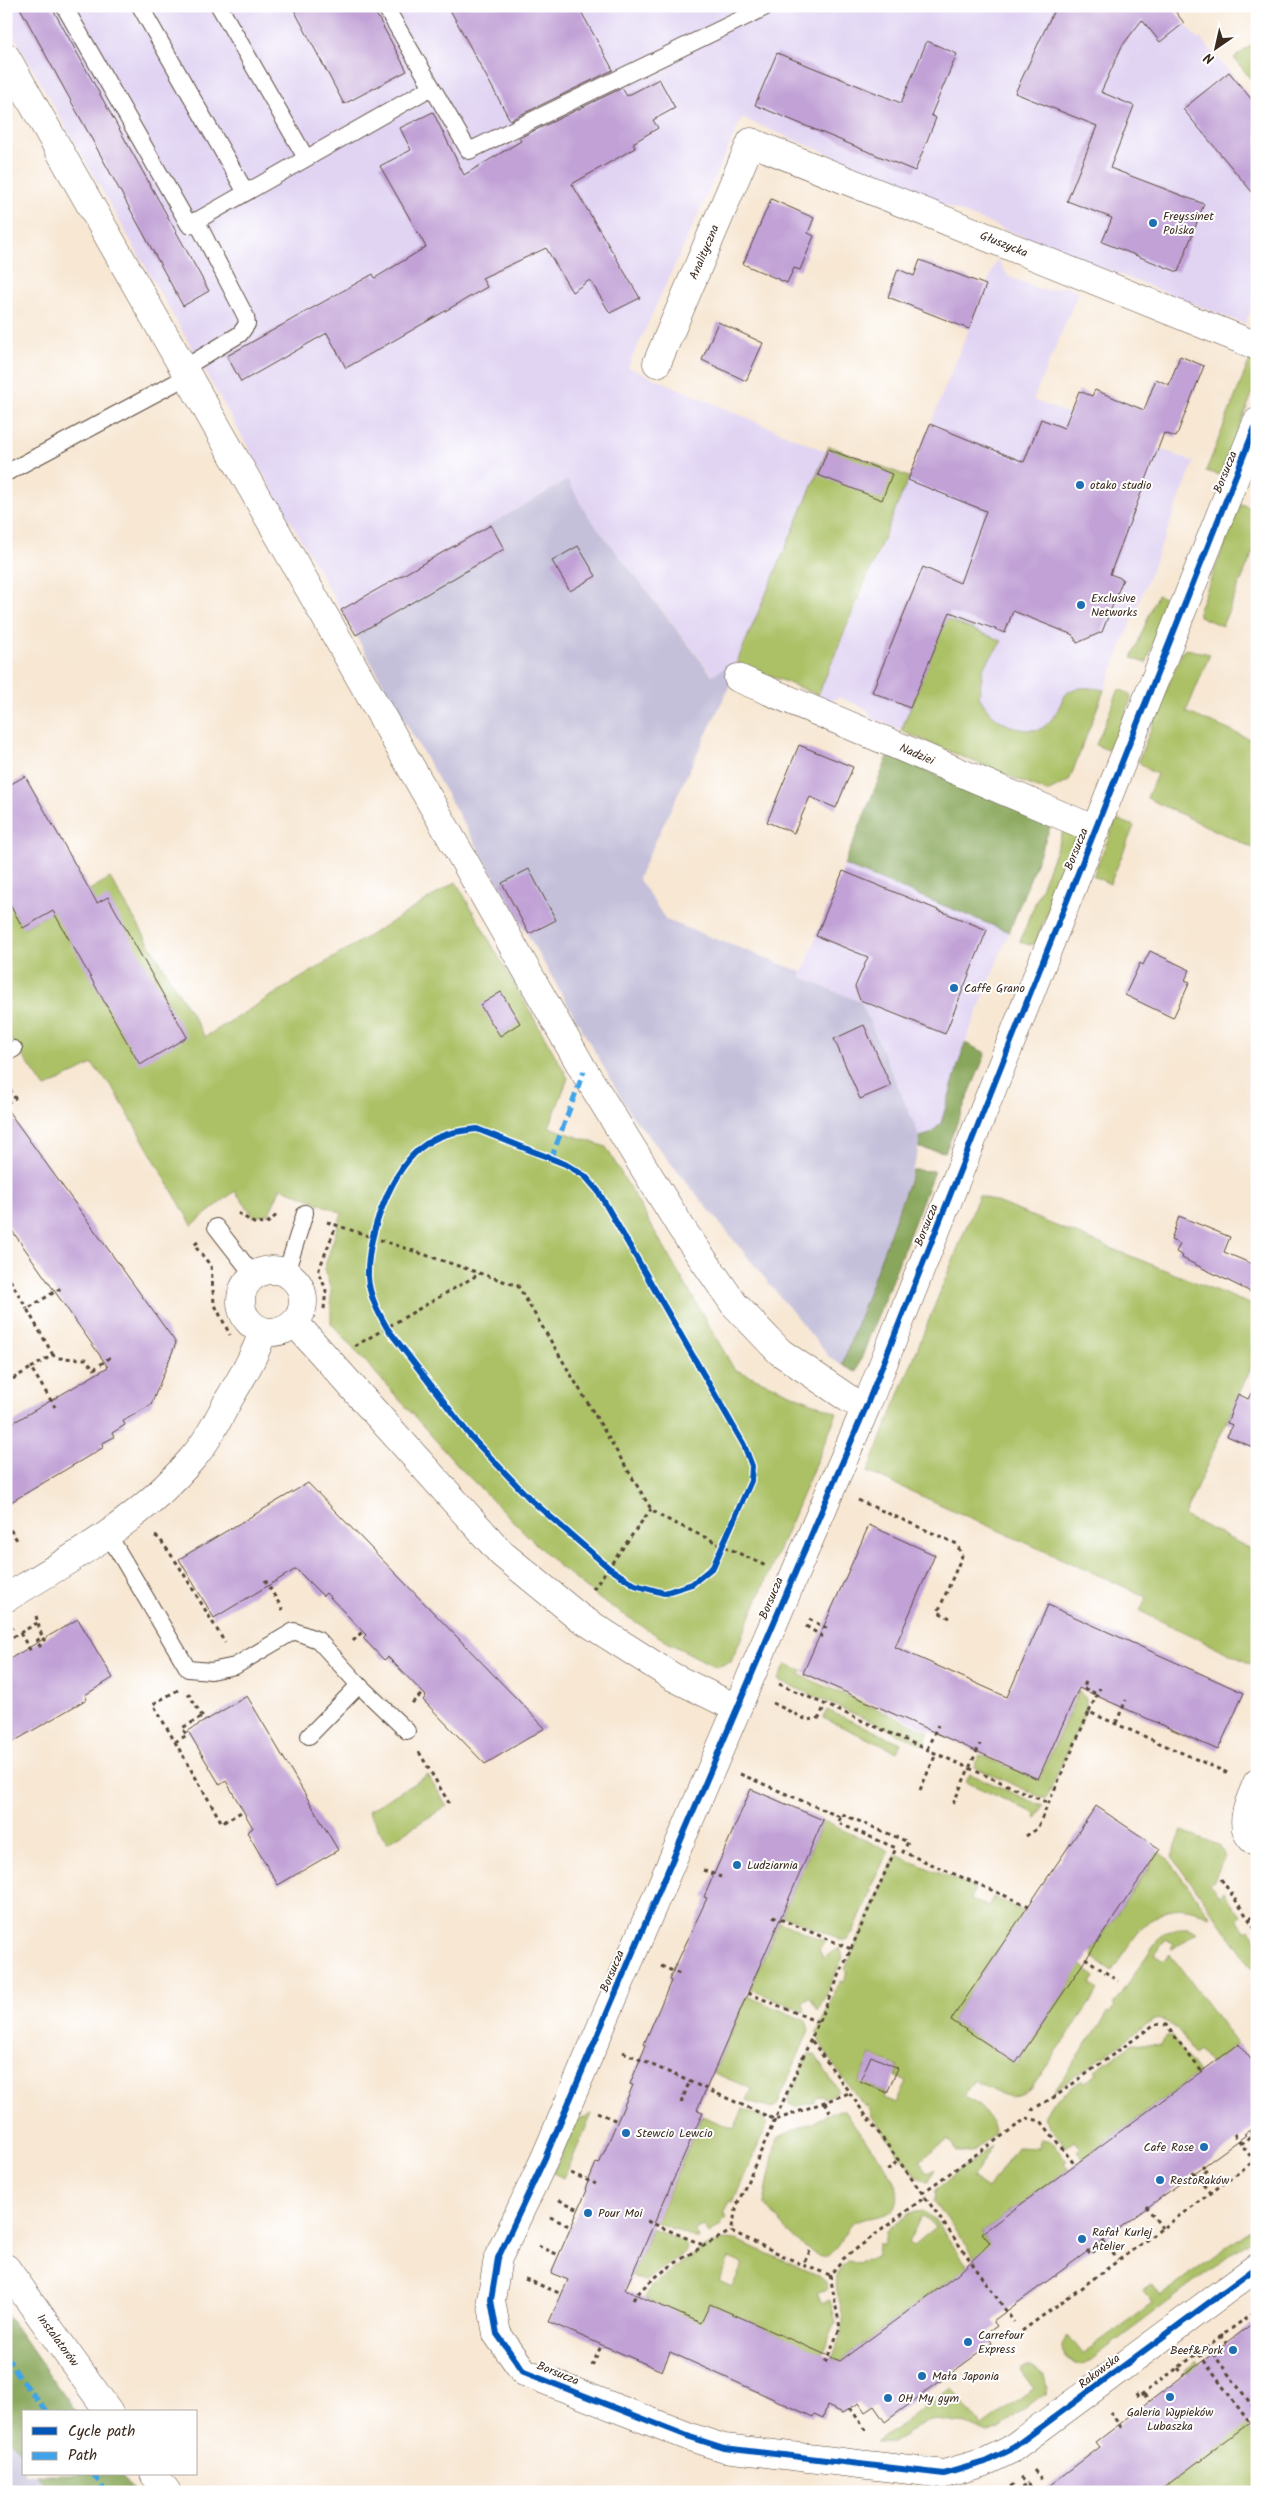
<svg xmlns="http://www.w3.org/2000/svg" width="1263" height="2498" viewBox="0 0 1263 2498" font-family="Kalam,sans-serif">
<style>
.built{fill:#e1d4f3}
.industrial{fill:#c5c0da}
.green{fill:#acc166;stroke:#747642;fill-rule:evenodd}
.forest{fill:#89a75b;stroke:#62683c}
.building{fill:#c1a1d6}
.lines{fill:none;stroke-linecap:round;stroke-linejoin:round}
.lane-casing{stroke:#574639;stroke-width:18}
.street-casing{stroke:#574639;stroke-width:29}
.path{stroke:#574639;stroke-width:3;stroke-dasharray:4 4;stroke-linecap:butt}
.lane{stroke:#fff;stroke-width:16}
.street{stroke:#fff;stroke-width:28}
.quiet{stroke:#3fa3ea;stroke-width:5;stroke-dasharray:10 5;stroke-linecap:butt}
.cycleway-casing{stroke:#fff;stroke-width:9}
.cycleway{stroke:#0057b8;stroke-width:6}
.poi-dot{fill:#1f6fb2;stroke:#fff;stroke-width:2}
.labels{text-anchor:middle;stroke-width:4;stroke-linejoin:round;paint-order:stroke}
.poi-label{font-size:12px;fill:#3b2a1e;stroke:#fff;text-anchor:start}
.street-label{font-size:12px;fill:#3b2a1e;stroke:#fff}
</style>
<rect width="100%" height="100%" fill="#fff"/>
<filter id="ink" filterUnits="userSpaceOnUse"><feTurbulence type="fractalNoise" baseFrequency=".02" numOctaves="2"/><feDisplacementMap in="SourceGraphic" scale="10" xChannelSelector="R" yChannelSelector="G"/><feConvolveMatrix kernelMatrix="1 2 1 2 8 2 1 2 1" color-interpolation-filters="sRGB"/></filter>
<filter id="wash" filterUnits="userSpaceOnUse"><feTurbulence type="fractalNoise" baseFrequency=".0096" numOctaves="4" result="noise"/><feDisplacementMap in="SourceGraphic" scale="20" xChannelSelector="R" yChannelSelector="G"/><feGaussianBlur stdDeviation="1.12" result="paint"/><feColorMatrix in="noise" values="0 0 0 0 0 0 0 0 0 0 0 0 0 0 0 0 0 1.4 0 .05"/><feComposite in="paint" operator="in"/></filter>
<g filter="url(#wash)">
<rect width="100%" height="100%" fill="#f7e7d3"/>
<!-- built -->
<path class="built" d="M6 6H1171L1198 40 1201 38 1257 106V296L1245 324 931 200 926 194 742 118 628 367 827 452 737 662 713 675 586 513 568 480 341 610 6 22Z
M997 259 1009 277 1045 291 1066 286 1079 291 1033 400 1194 462 1069 781 1047 792 870 717 867 709 839 697 832 701 818 695 864 589Z
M844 865 1009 932 965 1043 941 1123 930 1134 920 1137 861 1002 801 977Z"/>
<!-- industrial -->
<path class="industrial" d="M568 480 586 513 712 675 737 662 728 689 638 878 666 920 802 972 801 977 861 1002 920 1137 917 1157 842 1365 830 1358 630 1113 341 610Z
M6 2433 24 2457V2474H36L49 2492H6Z"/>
<!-- green -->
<path class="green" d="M1257 41V87L1234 58Z
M1252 354 1257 356V382L1220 475 1206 471Z
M829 446 909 477 818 695 737 662Z
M1241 504 1257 510V543L1222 626 1199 616V609Z
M1157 595 1167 599 1169 603 1146 663 1132 658Z
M946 619 1002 641 983 668 979 696C990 719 1015 734 1041 729 1072 707 1050 680 1104 690L1069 781 1047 792 901 731Z
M1186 649 1210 654 1186 712 1257 742V850L1147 798 1157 774 1148 770 1138 761 1182 652Z
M1119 689 1130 694 1131 699 1113 746 1108 750 1096 745Z
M1119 820 1134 826 1110 884 1093 876 1115 822Z
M1066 824 1079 833 1035 943 1030 945 1020 942Z
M110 878 205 1037 456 882 568 1078 549 1127 606 1147 734 1369 837 1413 731 1662 716 1667 669 1643 601 1600 555 1563 464 1472 331 1323V1290L324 1269 342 1213 281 1187 269 1214 254 1217 235 1191 192 1225 113 1088 92 1064 45 1088 6 1032V898L24 928Z
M979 1195 1257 1307V1354L1184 1516 1257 1552V1667L1140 1611 1147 1597 868 1472Z
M786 1664 802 1670 800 1675 929 1732 924 1745 778 1680Z
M1079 1691 1086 1699V1710L1046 1799 974 1767 980 1755 1039 1780Z
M827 1710 901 1743 897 1752 823 1718Z
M970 1774 1043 1806 1036 1819 1034 1813 966 1782Z
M428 1775 447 1806 387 1843 368 1811Z
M823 1821 889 1851 869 1890 872 1891 853 1932 847 1940H843L782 1915Z
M1182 1831 1219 1845 1225 1856 1214 1880 1210 1883 1219 1896 1224 1892 1241 1916 1237 1920 1245 1931 1249 1929 1257 1940V1974L1172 1856Z
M1159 1852 1169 1860 1211 1917C1157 1890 1138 1932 1112 1971L1091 1956 1093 1954 1091 1952Z
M896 1855 975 1888 971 1900 989 1907 994 1897 1028 1914 1009 1934 951 2020 1016 2065 1081 1965 1096 1976 1090 1984 1098 1991 1031 2089C1007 2104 994 2091 974 2080L964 2095C978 2105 994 2116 994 2135L972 2152H957L948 2140 919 2161 928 2173 935 2169 929 2181 915 2176 873 2118 870 2113 871 2111 866 2104 864 2106C853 2090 819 2050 817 2033L840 1981 843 1982 848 1971 845 1969ZM871 2055 899 2067 896 2076 907 2081 897 2103 884 2098 886 2093 859 2082Z
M779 1922 826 1941 819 1949 823 1958 840 1948 843 1957 818 2011 810 1997 803 2001 805 2012 750 1989Z
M1178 1929H1188L1197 1932 1174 1949H1171L1174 1944 1166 1939 1155 1955 1163 1961 1170 1954 1237 2044 1210 2064 1199 2050 1194 2054C1184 2040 1173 2016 1154 2020L1054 2091 1108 2013 1111 2014 1115 2007 1113 2005 1158 1939 1163 1933Z
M747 1996 806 2021 809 2030 777 2105 771 2109 747 2100 752 2089 714 2073Z
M1166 2036H1171L1198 2073 1082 2159 1077 2151 1080 2148 1074 2141 1066 2147 1043 2117 1051 2103 1082 2080 1085 2082 1097 2073 1095 2070 1133 2043 1161 2045Z
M808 2055H815L838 2090 835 2094 824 2098 822 2095 814 2098 815 2101 795 2107 789 2104 788 2097Z
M743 2109 761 2116 767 2125 733 2202 730 2201 724 2215 726 2217 720 2226 709 2234 704 2226 695 2230 699 2238H695L656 2222 702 2116 734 2129Z
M839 2110 844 2111 893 2177C913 2228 863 2210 850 2226 844 2234 835 2257 823 2256 803 2255 777 2217 764 2203L776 2141 779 2137Z
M592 2114 564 2178 553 2173 577 2120Z
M1040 2139 1052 2141 1067 2161 1064 2163 1068 2169 982 2233 998 2255 981 2265 934 2201 935 2190 992 2146 972 2178 988 2189 1017 2147 1039 2148Z
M923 2211 934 2219 972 2272 958 2274 839 2361 831 2357C835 2347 843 2336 843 2324 844 2301 825 2281 847 2261L860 2263V2260L877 2258 878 2245H884L886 2232 910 2213ZM921 2216 929 2220 935 2228 913 2246 908 2243Z
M1257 2225V2235L1083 2366C1072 2363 1062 2359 1062 2346L1067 2335 1082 2354 1152 2303 1143 2290 1152 2284 1161 2296Z
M652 2229 684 2242 687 2248 685 2253 644 2281 632 2276Z
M727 2239 736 2240 819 2276 826 2282 828 2289 817 2292 821 2302 830 2299 836 2323 822 2354 744 2319 671 2352 686 2316 684 2315 682 2317 645 2298 651 2286 704 2247ZM729 2258 743 2264 732 2287 719 2281Z
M1197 2360 1257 2440V2492H1158L1192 2370 1187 2373 1185 2369Z
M1026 2367H1033L1044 2375 1047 2388 1045 2394 1000 2428 988 2433 966 2424 935 2420 924 2423 891 2443H876L951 2388 982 2427 1034 2389 1020 2370Z"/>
<!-- forest -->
<path class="forest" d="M889 754 1051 825 1009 932 844 865Z
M965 1043 986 1053 945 1152 919 1148 920 1137 930 1134 941 1123Z
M913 1170 934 1171 856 1372 842 1365Z
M6 2314 76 2412H24V2457L6 2433Z
M36 2474H121L134 2492H49Z"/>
<g id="blocks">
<!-- building -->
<path class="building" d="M19 6H51L209 291 183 306Z
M292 6H372L407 71 344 104Z
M448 6H578L613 70 510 120Z
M1056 6H1171L1184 23 1160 42 1142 20 1122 46 1101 92 1134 106 1110 168 1204 204 1178 272 1102 242 1112 218 1067 201 1097 126 1015 93Z
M927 41 957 54 931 115 936 118 915 171 755 105 777 53 901 103Z
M1229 72 1257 106V198L1183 109Z
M659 79 675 108 653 120 658 128 633 143 635 148 572 184 640 298 610 313 590 280 572 292 546 248 482 278 487 287 346 368 327 333 241 382 227 356 373 274 375 278 426 247 380 166 411 150 400 128 433 112 464 175 521 141 519 138 622 88 627 96Z
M771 199 814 218 808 233 814 236 800 270 794 268 787 283 743 264Z
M920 260 986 285 969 329 888 297 898 269 914 276Z
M718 322 763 343 746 381 702 360Z
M1180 356 1204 366 1176 437 1164 433 1110 574 1123 579 1102 632 1077 643 1073 635 1013 611 1005 633 950 612 910 708 872 692 923 567 960 583 986 511 908 480 930 424 1024 462 1041 419 1064 428 1079 391 1092 396 1095 390 1144 410 1156 379 1169 385Z
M828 449 892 474 882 500 818 475Z
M491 525 504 549 356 635 341 610Z
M578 546 596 576 570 591 552 561Z
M799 745 853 767 836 808 810 797 794 833 767 822Z
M25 776 97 903 108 897 187 1037 140 1065 53 911 23 928 6 898V787Z
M529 869 556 920 529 934 502 883Z
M843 871 987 930 945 1034 860 1000 855 987 868 957 816 936Z
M1150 951 1190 970 1185 980 1190 982 1173 1018 1125 995 1140 963 1143 965Z
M501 992 520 1023 500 1036 480 1005Z
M864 1025 891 1086 860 1099 834 1039Z
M6 1108 176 1343 151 1405 123 1421 125 1425 112 1433 114 1437 101 1444 104 1447 6 1505V1427L108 1367 6 1222Z
M1179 1216 1230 1237 1224 1252 1257 1266V1295L1182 1258 1183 1256 1176 1252 1180 1244 1171 1240Z
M1257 1383V1449L1227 1436 1233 1425 1227 1423 1238 1394 1248 1399Z
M308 1483 519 1701 545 1728 485 1764 423 1700 426 1696 388 1657 384 1660 363 1638 366 1635 326 1593 323 1596 296 1569 214 1618 179 1559Z
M869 1525 935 1555 895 1647 1007 1697 1048 1605 1244 1693 1218 1750 1079 1688 1038 1779 803 1673Z
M78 1619 113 1678 85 1695 87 1699 6 1746V1661Z
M247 1696 338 1850 278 1885 247 1832 253 1828 226 1781 220 1785 188 1731Z
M751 1789 823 1820 697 2110 703 2112 625 2290 701 2323 710 2304 840 2361 957 2275 990 2243 982 2233 1239 2044 1257 2067V2125L1244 2134 1246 2135 993 2321 997 2326 986 2334 992 2343 885 2422 874 2406 865 2412 859 2403 843 2413 827 2406 823 2418 814 2414 813 2417 670 2352 662 2371 549 2322 568 2280 551 2273 587 2190 585 2189 596 2163 599 2164 633 2085 630 2084 646 2045 644 2044 671 1981 669 1980 707 1898 704 1897Z
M1096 1806 1160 1849 1016 2063 951 2020Z
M871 2056 898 2068 887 2093 860 2081Z
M1257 2320V2417L1158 2492H1041L1100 2447 1096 2442Z"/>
</g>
</g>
<g filter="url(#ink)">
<use href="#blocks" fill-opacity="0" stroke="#574639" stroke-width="1"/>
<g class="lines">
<!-- lane casing -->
<g class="lane-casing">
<path id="lane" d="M64 6 189 225 432 87
M140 6 245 191
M219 6 306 158
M385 6 469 151 768 6
M184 368 240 334 247 324 246 317 196 220
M6 473 188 376
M6 1053 14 1049
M216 1227 254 1276
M286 1273 305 1213
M108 1534 188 1669 211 1671 235 1666 294 1631 318 1640 359 1685 407 1731
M309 1736 359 1685"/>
</g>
<!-- street casing -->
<g class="street-casing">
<path id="street" d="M6 57 584 1071 682 1229 734 1304 780 1352 849 1399 866 1407
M657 363 751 142 1257 346
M1257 422 866 1407 545 2158 498 2258 491 2300 497 2334 524 2372 690 2437 724 2448 944 2474 985 2462 1010 2450 1257 2267
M738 678 1096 830
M241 1301a31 31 0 1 1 62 0a31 31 0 1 1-62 0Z
M295 1323 502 1554 579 1617 673 1677 736 1708
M6 1598C73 1558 140 1520 191 1460 207 1442 218 1420 229 1399 242 1377 255 1356 263 1331
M1257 1783C1249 1802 1235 1829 1257 1843
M6 2268 109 2412
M154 2474 167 2492"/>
</g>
<!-- path -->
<path class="path" d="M6 1082 15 1098 6 1104
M238 1213 254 1223 266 1224 278 1214
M327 1222 518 1286 651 1509 660 1516 766 1566
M198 1242 194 1245 211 1266 214 1303 230 1335
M6 1273 27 1309
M324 1309 326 1289 318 1272 336 1226
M355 1346 479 1274
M53 1355 27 1309 61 1288
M31 1368 53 1355 58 1358 86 1359 94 1369 112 1356
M6 1383 31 1368 55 1407
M858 1500 957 1544 962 1556 938 1612 950 1618
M6 1523 17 1540
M155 1536 159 1538 179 1566 225 1643
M265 1580 283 1610
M593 1589 651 1509
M36 1616 42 1637
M809 1619 830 1630
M806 1626 826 1639
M6 1633 13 1628
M20 1633 32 1653
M6 1641 39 1622
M353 1641 363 1631
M41 1647 36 1641 42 1637 47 1644
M1086 1682 1083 1688 1097 1694
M779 1684 1048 1803
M178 1690 153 1704 222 1823 243 1811
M188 1693 205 1721
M412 1703 423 1693
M773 1703 807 1720 819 1718 825 1705
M1089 1712 1100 1688
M1116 1723 1126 1700
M175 1742 187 1735 182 1728 202 1717
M927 1749 938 1725
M419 1752 449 1803
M740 1774 840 1817
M920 1790 936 1754
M953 1804 980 1744
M1026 1836 1037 1829 1089 1712 1230 1774
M703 1870 721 1877
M1221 1879 1257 1931
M773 1916 851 1949 737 2205 731 2231 803 2265
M1250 1920 1257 1905
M851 1949 896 1848 838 1823 842 1814 908 1842 903 1852 1029 1906
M1085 1958 1118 1981
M661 1966 680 1974
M748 1993 818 2022
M812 2041 925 2197
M623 2052 776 2120 849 2093
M825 2102 830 2112
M681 2103 690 2080
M1031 2110 1056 2096 1155 2024 1166 2025 1202 2072
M597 2112 617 2121
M1026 2118 1041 2121 1075 2165
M1234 2134 1254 2161
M1241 2144 1253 2135 1249 2130
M887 2170 898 2161
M1193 2172 1210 2193
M571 2173 596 2184
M1197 2177 1207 2170 1202 2165
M922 2193 1023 2121
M559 2200 579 2209
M1146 2206 1162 2228
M550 2217 571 2227
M647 2221 703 2245
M1098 2234 1118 2260
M538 2246 559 2255
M1087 2250 1090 2254 1105 2243
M810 2251 803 2265 830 2275
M525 2279 562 2294
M633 2300C650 2274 703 2246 731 2231
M1022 2331 1257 2159
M1221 2335 1227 2343
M1208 2347 1257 2412
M1199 2354 1257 2433
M825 2363 840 2328 830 2275 843 2259 925 2197 1014 2322
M592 2366 601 2346
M1178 2368 1184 2375
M1136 2393 1138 2397 1257 2310
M1144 2394 1149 2401
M850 2408 868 2433
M1110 2412 1123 2430
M1034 2470 1043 2481
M1021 2478 1028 2483
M1004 2492 1015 2483
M1016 2492 1028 2483 1034 2492"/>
<!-- lane -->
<use href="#lane" class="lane"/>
<!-- street -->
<use href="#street" class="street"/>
<!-- quiet -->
<path class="quiet" d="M551 1159 584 1071
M6 2356 18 2375 47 2412
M93 2474 106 2492"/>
<!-- cycleway casing -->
<g class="cycleway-casing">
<path id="cycleway" d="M1257 422 866 1407 545 2158 498 2258 491 2300 497 2334 524 2372 690 2437 724 2448 944 2474 985 2462 1010 2450 1257 2267
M477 1129 565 1164 585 1176 598 1191 744 1445 752 1466 751 1481 713 1567 692 1584 664 1593 635 1585 609 1568 530 1499 471 1437 387 1328C378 1312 369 1295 368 1277 367 1236 391 1167 426 1144 442 1133 459 1131 477 1129Z"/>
</g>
<!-- cycleway -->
<use href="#cycleway" class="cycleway"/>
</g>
</g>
<!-- markers -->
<g class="poi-dot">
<circle cx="1153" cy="223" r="5"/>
<circle cx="1080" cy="485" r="5"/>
<circle cx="1081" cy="605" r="5"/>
<circle cx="954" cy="988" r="5"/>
<circle cx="737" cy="1865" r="5"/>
<circle cx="626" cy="2133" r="5"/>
<circle cx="1204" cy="2147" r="5"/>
<circle cx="1160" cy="2180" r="5"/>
<circle cx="588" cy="2213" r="5"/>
<circle cx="1082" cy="2239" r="5"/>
<circle cx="968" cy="2342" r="5"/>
<circle cx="1233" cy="2350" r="5"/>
<circle cx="922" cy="2376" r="5"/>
<circle cx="1170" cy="2397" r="5"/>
<circle cx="888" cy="2398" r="5"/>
</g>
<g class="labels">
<!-- poi labels -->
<g class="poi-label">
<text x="1163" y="220">Freyssinet<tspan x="1163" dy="14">Polska</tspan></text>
<text x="1090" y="489">otako studio</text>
<text x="1091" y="602">Exclusive<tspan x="1091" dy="14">Networks</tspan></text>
<text x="964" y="992">Caffe Grano</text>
<text x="747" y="1869">Ludziarnia</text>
<text x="636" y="2137">Stewcio Lewcio</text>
<text x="1194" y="2151" text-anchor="end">Cafe Rose</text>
<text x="1170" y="2184">RestoRaków</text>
<text x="598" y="2217">Pour Moi</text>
<text x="1092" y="2236">Rafał Kurlej<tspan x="1092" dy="14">Atelier</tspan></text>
<text x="978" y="2339">Carrefour<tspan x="978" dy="14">Express</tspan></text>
<text x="1223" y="2354" text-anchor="end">Beef&amp;Pork</text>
<text x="932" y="2380">Mała Japonia</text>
<text x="898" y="2402">OH My gym</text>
<text x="1170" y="2416" text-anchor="middle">Galeria Wypieków<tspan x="1170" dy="14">Lubaszka</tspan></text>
</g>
<!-- street labels -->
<g class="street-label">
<text transform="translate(1004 244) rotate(22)" y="4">Głuszycka</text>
<text transform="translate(704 252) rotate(-67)" y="4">Analityczna</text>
<text transform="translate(1225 472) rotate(-68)" y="4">Borsucza</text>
<text transform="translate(917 754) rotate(23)" y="4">Nadziei</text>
<text transform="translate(1076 849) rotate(-68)" y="4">Borsucza</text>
<text transform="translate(926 1225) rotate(-68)" y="4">Borsucza</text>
<text transform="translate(771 1598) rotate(-67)" y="4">Borsucza</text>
<text transform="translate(612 1971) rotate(-67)" y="4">Borsucza</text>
<text transform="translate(58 2340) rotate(54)" y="4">Instalatorów</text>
<text transform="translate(1099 2371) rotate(-37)" y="4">Rakowska</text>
<text transform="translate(558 2373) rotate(22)" y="4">Borsucza</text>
</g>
</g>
<!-- margin -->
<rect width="1263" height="2498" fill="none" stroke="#fff" stroke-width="25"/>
<!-- legend -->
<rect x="22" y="2410" width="175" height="65" fill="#ffffff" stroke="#b1aaa5"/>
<rect x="32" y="2427" width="25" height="8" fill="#0057b8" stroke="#b1aaa5"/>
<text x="68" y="2436" font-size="15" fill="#3b2a1e">Cycle path</text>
<rect x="32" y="2452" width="25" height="8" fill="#3fa3ea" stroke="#b1aaa5"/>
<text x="68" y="2460" font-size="15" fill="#3b2a1e">Path</text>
<!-- north arrow -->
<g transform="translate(1216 48) rotate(214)" stroke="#ffffff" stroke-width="4" paint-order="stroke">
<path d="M0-4L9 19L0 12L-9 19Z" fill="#3b2a1e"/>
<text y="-8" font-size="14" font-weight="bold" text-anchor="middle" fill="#3b2a1e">N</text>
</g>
</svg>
